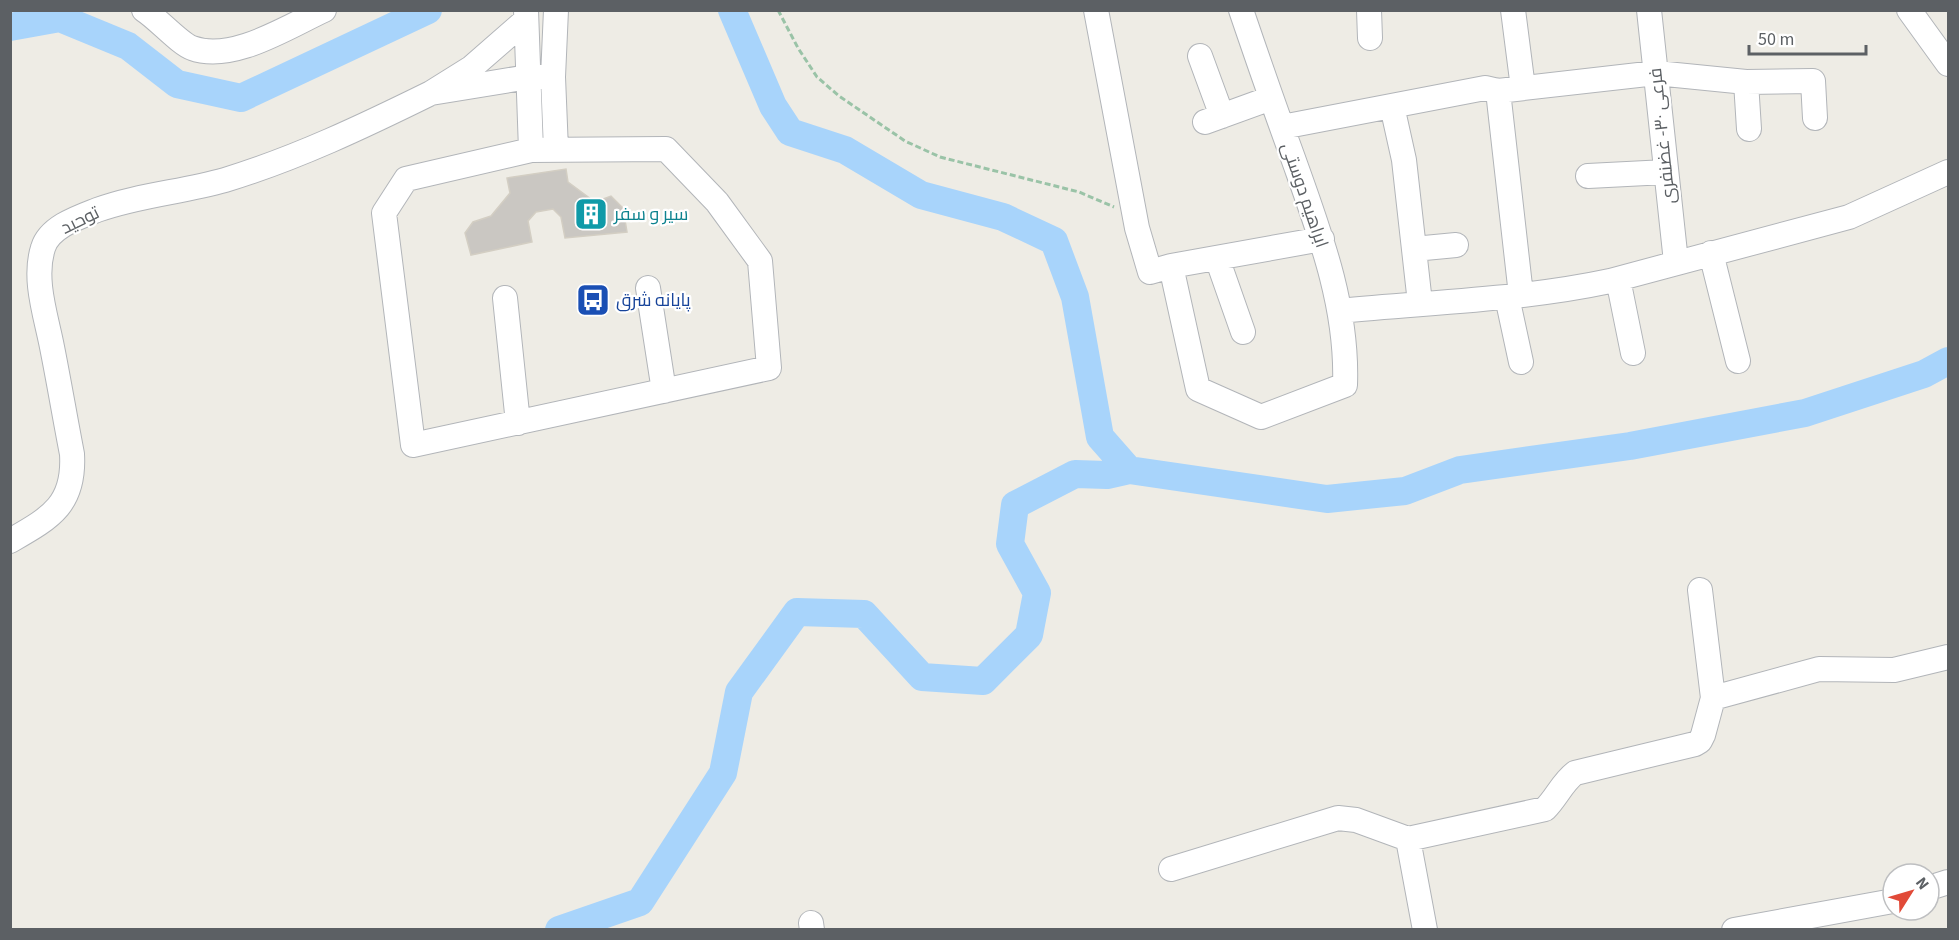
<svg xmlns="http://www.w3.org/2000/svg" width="1959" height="940" viewBox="0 0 1959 940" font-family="'Source Sans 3',Cairo,sans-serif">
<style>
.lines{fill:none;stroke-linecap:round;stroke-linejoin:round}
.river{stroke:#a8d4fb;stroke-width:28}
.building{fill:#cac7c2;stroke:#d3cec3;stroke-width:1.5}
.minor-casing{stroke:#b2b5b9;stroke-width:26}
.path{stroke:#9ac3a7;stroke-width:3;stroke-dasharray:6 3;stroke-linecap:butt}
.minor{stroke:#fff;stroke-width:24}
.labels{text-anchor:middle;stroke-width:4.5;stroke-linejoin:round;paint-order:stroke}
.street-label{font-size:18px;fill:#5c6064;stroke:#fff}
.culture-label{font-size:18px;fill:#0d838f;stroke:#fff;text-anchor:start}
.transit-label{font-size:18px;fill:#164399;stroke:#fff;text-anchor:start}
</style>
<rect width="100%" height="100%" fill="#eeece5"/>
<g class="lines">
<!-- river -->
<path class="river" d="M732 10 773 106 790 132 845 150 921 195 1003 217 1054 241 1075 297 1100 437 1129 470 1327 499 1405 491 1460 470 1630 446 1805 413 1924 374 1948 361
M10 27 60 18 128 46 177 84 241 98 428 10
M559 930 640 902 723 773 739 692 797 612 864 614 922 677 983 681 1029 635 1037 593 1010 544 1015 505 1075 474 1107 475 1129 470"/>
</g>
<!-- building -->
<path class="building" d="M566 169 568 182 595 202 611 196 623 208 627 232 565 238 561 217 553 209 536 212 528 221 532 242 471 255 465 233 473 222 491 216 510 193 507 178Z"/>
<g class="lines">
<!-- minor casing -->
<g class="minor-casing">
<path id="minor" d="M144 10C158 19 180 44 192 48 232 63 287 27 324 10
M526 10 531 150
M1096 10 1137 228 1150 272 1171 266 1198 389 1261 417 1345 385C1348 306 1319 231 1293 158 1275 109 1258 60 1241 10
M1369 10 1370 38
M1513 10 1523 88
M1649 10 1676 262
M1909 10 1948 64
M526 20 471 68 431 93 528 77H553
M1200 56 1222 116
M1746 82 1749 129
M1392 106 1404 160 1420 303
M1205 122 1271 98
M1282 127 1485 88 1498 91
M666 149 717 202 760 261 769 368 413 445 384 213 406 179 531 150Z
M556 150 553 77 556 10
M1588 176 1666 172
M1414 249 1456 245
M1711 253 1738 361
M1217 258 1243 332
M1171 266 1322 239
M1618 279 1633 353
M648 288 664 391
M1521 295 1498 91 1656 73 1746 82 1813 81 1815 118
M1507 297 1521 362
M505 298 518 423
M1340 311C1430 302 1521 300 1610 281L1849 217 1948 172
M10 541C50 518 75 505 72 454 65 418 59 382 52 347 46 316 33 279 43 248 49 227 79 217 97 210 138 195 183 192 225 180 297 158 364 126 431 93
M1713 698 1819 669 1894 670 1948 657
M1408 839 1425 930
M1171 869 1338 818 1356 820 1408 839 1545 809C1557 797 1562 783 1575 773L1695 744 1700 741 1703 735 1713 698 1700 590
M1929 888 1948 882
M811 923 812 930
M1734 930 1893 901"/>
</g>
<!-- path -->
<path class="path" d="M778 10 798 48 817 77 839 96 905 141 940 157 1079 192 1114 207"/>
<!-- minor -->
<use href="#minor" class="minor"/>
</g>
<!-- icons -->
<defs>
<g id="building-square" transform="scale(1.725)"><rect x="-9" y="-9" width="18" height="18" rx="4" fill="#0f9aa8" stroke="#fff"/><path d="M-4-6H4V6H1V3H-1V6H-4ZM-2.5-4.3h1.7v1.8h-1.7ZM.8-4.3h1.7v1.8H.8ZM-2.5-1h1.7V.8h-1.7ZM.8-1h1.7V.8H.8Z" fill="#fff"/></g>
<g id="bus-square" transform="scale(1.725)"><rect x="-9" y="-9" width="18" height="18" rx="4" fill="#1a4fb4" stroke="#fff"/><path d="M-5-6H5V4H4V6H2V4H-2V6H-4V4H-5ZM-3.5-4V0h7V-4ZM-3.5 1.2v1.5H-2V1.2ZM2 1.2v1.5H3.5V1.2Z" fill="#fff"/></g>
</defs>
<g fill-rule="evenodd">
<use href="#building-square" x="591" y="214"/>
<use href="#bus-square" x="593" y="300"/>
</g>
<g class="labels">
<!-- street labels -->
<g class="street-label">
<text transform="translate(1662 136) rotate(-96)" y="6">فرعی ۳۰- غضنفری</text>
<text transform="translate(1305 195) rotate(71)" y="6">ابراهیم دوستی</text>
<text transform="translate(80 220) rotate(-26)" y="6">توحید</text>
</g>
<!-- culture labels -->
<g class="culture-label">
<text x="614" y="220">سیر و سفر</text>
</g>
<!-- transit labels -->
<g class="transit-label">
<text x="616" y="306">پایانه شرق</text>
</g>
</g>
<!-- border -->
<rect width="1959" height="940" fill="none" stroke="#5c6064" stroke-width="24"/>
<!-- north arrow -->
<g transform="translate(1911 892) rotate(53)"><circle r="28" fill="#ffffff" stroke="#bebfc1" stroke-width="1.5"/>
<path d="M0-4.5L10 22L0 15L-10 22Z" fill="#e14a38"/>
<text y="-9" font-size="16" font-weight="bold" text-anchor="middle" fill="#5c6064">N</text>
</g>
<!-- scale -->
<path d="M1749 45v9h117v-9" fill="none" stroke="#5c6064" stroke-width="3"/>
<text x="1758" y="45" font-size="18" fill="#5c6064" stroke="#ffffff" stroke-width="4.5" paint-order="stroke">50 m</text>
</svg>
